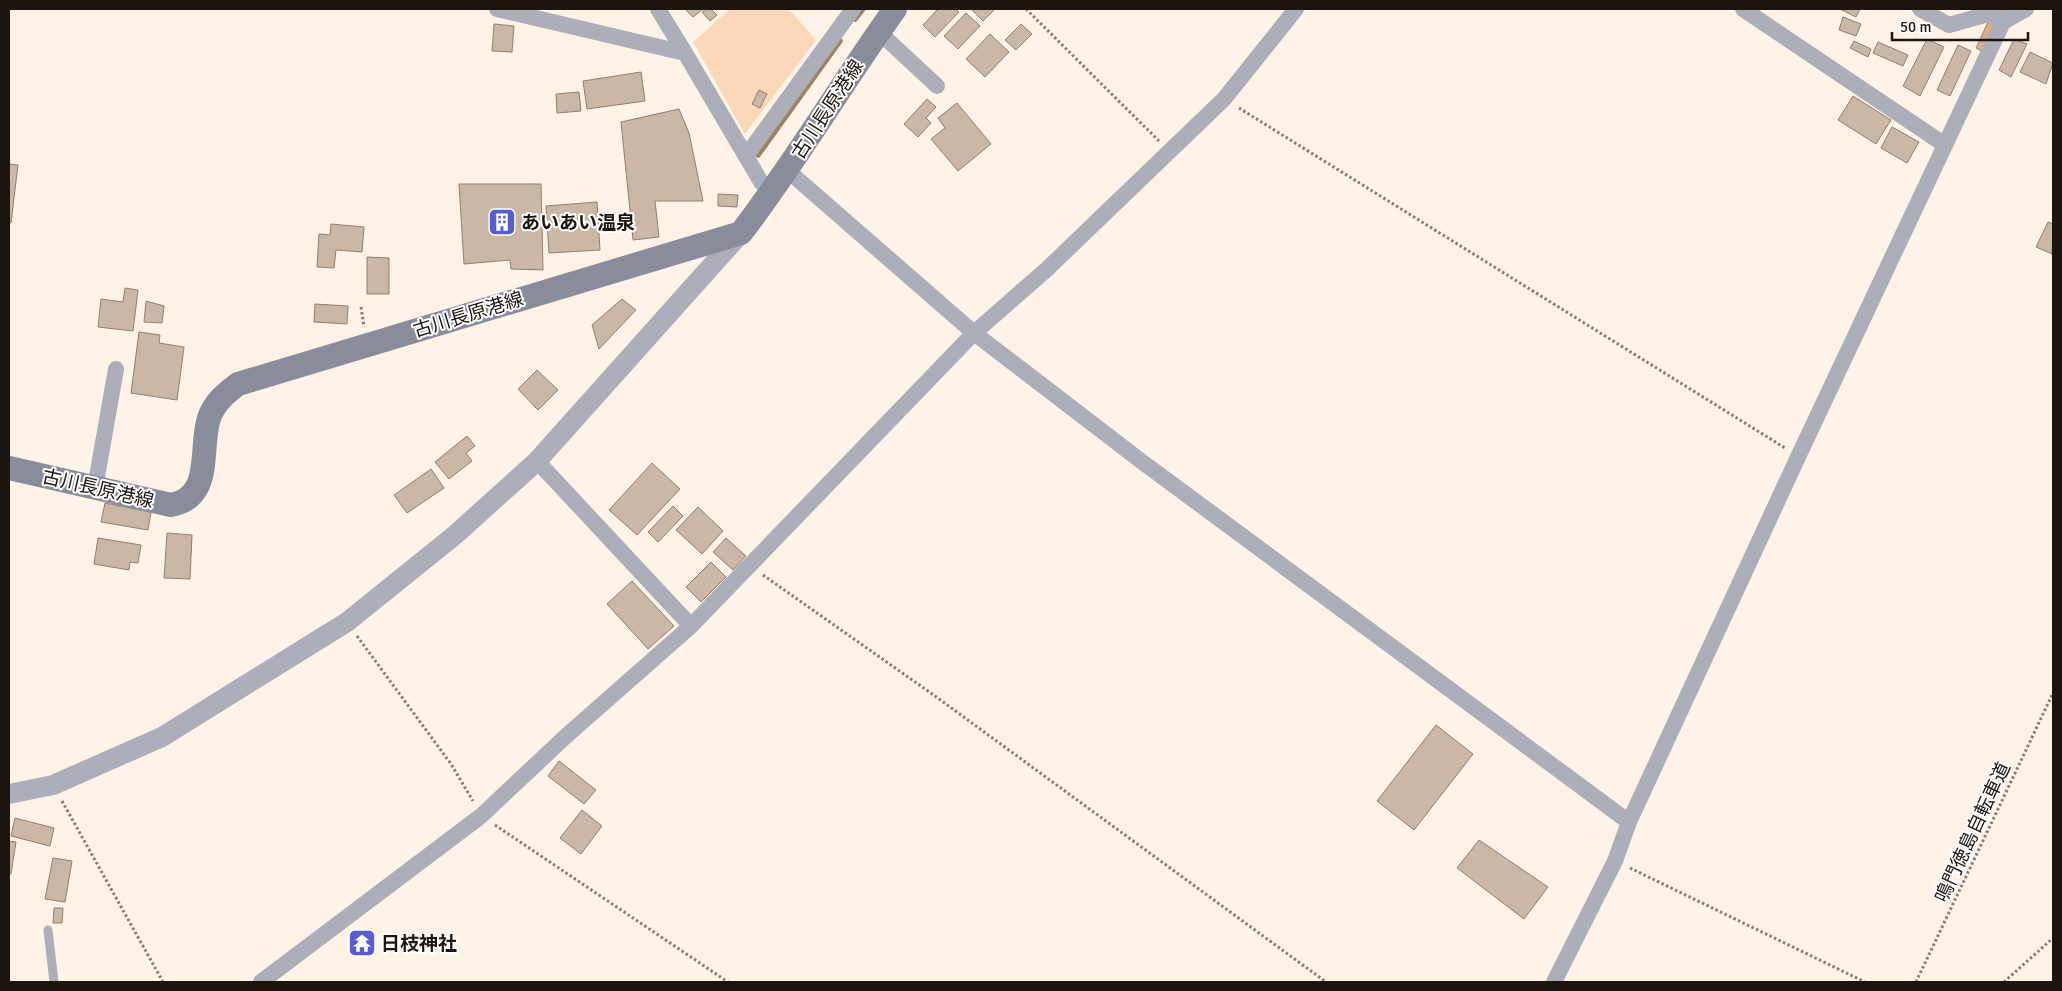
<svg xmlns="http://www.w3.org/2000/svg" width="2062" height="991" viewBox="0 0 2062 991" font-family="Signika,'Noto Sans JP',sans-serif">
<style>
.green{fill:#fcd8b8}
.water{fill:#d9ae86;stroke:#a08062}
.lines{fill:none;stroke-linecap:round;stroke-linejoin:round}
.stream{stroke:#a08062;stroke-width:5.5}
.building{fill:#cbb7a5;stroke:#917e6d}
.path{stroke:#887d75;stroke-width:3;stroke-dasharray:2.5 2.5;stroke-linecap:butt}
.service{stroke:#acaeb9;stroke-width:9}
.minor{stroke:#acaeb9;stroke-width:16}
.tertiary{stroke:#acaeb9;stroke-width:20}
.secondary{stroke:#898c9b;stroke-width:24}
.labels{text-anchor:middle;stroke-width:4;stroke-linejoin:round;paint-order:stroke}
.street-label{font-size:19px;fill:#1c140e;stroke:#fff}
.poi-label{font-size:19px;font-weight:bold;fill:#1c140e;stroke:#fff;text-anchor:start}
</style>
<rect width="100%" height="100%" fill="#fff2e7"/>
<!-- green -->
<path class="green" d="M730 9H789L816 40 745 134 693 42Z"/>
<!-- water -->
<path class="water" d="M1994 9H2011L1985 53 1976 48Z"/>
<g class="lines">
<!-- stream -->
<path class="stream" d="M855 19 863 9
M758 155 840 41"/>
</g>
<!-- building -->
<path class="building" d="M685 9H703L693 17Z
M706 9H711L717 15 710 21 702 12Z
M938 9H955L959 12 935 37 923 25Z
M971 9H995L983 21Z
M1840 9H1860L1856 17Z
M966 13 980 26 958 49 944 36Z
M1843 17 1861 24 1856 36 1839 30Z
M494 24 514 26 512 52 492 51Z
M1021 24 1032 34 1016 50 1005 40Z
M990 34 1009 52 985 77 966 59Z
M1927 39 1944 47 1920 96 1903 86Z
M2014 39 2027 44 2011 77 1999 70Z
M1854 41 1871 49 1868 57 1850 48Z
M1878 42 1908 55 1903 66 1873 53Z
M1958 45 1971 51 1950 96 1937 90Z
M2030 52 2053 63 2046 84 2020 72Z
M641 72 645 101 587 109 583 81Z
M759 90 767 94 760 108 752 104Z
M579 92 581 111 557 113 556 94Z
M1853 96 1891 120 1876 144 1838 120Z
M927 99 936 107 926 118 931 123 918 137 904 124Z
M957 103 991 144 958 171 931 139 945 128 938 118Z
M679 109 689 133 703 201H655L659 237 633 240 621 122Z
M1892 127 1919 142 1907 163 1881 148Z
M9 164 18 165 11 223H9Z
M459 184H541L543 270 511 269 510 260 464 264Z
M718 194 738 195 737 207 718 206Z
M597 202 600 250 549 253 546 206Z
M2048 222 2053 224 2052 254 2036 247Z
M331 224 364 227 362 252 336 250 334 268 317 267 319 234 330 235Z
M367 257 389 258V294H367Z
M125 288 138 290 133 331 98 327 101 299 123 302Z
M622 299 636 310 599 349 592 325Z
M146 301 164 306 162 323 144 322Z
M315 304 348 306 347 324 314 322Z
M139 332 160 335 159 343 184 347 177 400 131 393Z
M537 370 558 390 538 410 518 389Z
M467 436 475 446 466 453 472 461 449 479 435 462Z
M652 463 680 489 637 535 609 510Z
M431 469 444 488 407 513 394 495Z
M105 503 151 512 148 530 101 522Z
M673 506 683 516 658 542 648 532Z
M698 507 723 531 702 554 676 530Z
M167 533 192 535 190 579 164 578Z
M98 538 141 545 138 563 130 562 129 570 94 564Z
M726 538 746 556 733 570 713 552Z
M711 562 726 577 701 602 686 587Z
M632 581 674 626 648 649 607 604Z
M1436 725 1473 754 1414 830 1377 801Z
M559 761 596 790 584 804 548 776Z
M582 810 602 826 581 854 560 838Z
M15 818 54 828 50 846 11 836Z
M1479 840 1548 887 1524 919 1457 868Z
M9 841 16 842 11 874H9Z
M53 858 72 861 65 902 45 899Z
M54 908H63L62 923H53Z
M365 935 371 943 360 951 354 944Z"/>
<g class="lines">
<!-- path -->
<path class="path" d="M1026 9 1159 141
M1239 108 1785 448
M361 307 364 327
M763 575 935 696 1326 982
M357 636 451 764 473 801
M62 801 163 982
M495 825 728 982
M1630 868 1865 982
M1916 982 2053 693
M2004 982 2053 938"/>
<!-- service -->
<path class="service" d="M48 930 54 982"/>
<!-- minor -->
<path class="minor" d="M497 9 685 53 761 182 772 193
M658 9 685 53
M1743 9 1945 145
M1920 9 1949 25 1992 13 2003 22
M879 32 937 86
M746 156 853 9
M787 170 974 333 1141 461 1629 822
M537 461 691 626
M95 488 116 369
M261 982 481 816 565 737 691 626 974 333 1046 270 1224 99 1296 9
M1554 982 1615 861 1629 822 1798 457 2003 22 2026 9"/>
<!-- tertiary -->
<path class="tertiary" d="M9 794 53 785 162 737 347 622 455 535 537 461 741 233"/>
<!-- secondary -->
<path class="secondary" d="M9 468 171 505C214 497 199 448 209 418 214 403 226 393 238 384L741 233C796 161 842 83 895 9"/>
</g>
<!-- icons -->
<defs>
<g id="building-square" transform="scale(1.4375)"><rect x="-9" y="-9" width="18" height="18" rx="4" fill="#565dd4" stroke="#fff"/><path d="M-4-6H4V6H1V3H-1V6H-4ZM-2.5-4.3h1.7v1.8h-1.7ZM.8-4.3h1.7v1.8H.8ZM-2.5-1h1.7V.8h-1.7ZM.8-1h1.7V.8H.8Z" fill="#fff"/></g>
<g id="temple-square" transform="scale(1.4375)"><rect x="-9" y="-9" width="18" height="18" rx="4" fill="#565dd4" stroke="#fff"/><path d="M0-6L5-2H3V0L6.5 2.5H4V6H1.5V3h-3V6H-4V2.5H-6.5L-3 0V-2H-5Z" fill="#fff"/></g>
</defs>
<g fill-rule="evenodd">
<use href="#building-square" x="502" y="222"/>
<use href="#temple-square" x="362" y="943"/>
</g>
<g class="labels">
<!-- street labels -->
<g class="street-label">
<text transform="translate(827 109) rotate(-57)" y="7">古川長原港線</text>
<text transform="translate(468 314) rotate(-17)" y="7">古川長原港線</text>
<text transform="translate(98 488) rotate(13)" y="7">古川長原港線</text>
<text transform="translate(1972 832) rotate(-65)" y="7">鳴門徳島自転車道</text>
</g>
<!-- poi labels -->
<g class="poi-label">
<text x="521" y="229">あいあい温泉</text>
<text x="381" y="950">日枝神社</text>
</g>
</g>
<!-- border -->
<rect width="2062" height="991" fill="none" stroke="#1c140e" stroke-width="20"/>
<!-- scale -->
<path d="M1892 32v8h136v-8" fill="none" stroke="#1c140e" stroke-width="2.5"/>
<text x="1900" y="32" font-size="15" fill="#1c140e" stroke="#ffffff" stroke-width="4" paint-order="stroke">50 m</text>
</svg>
